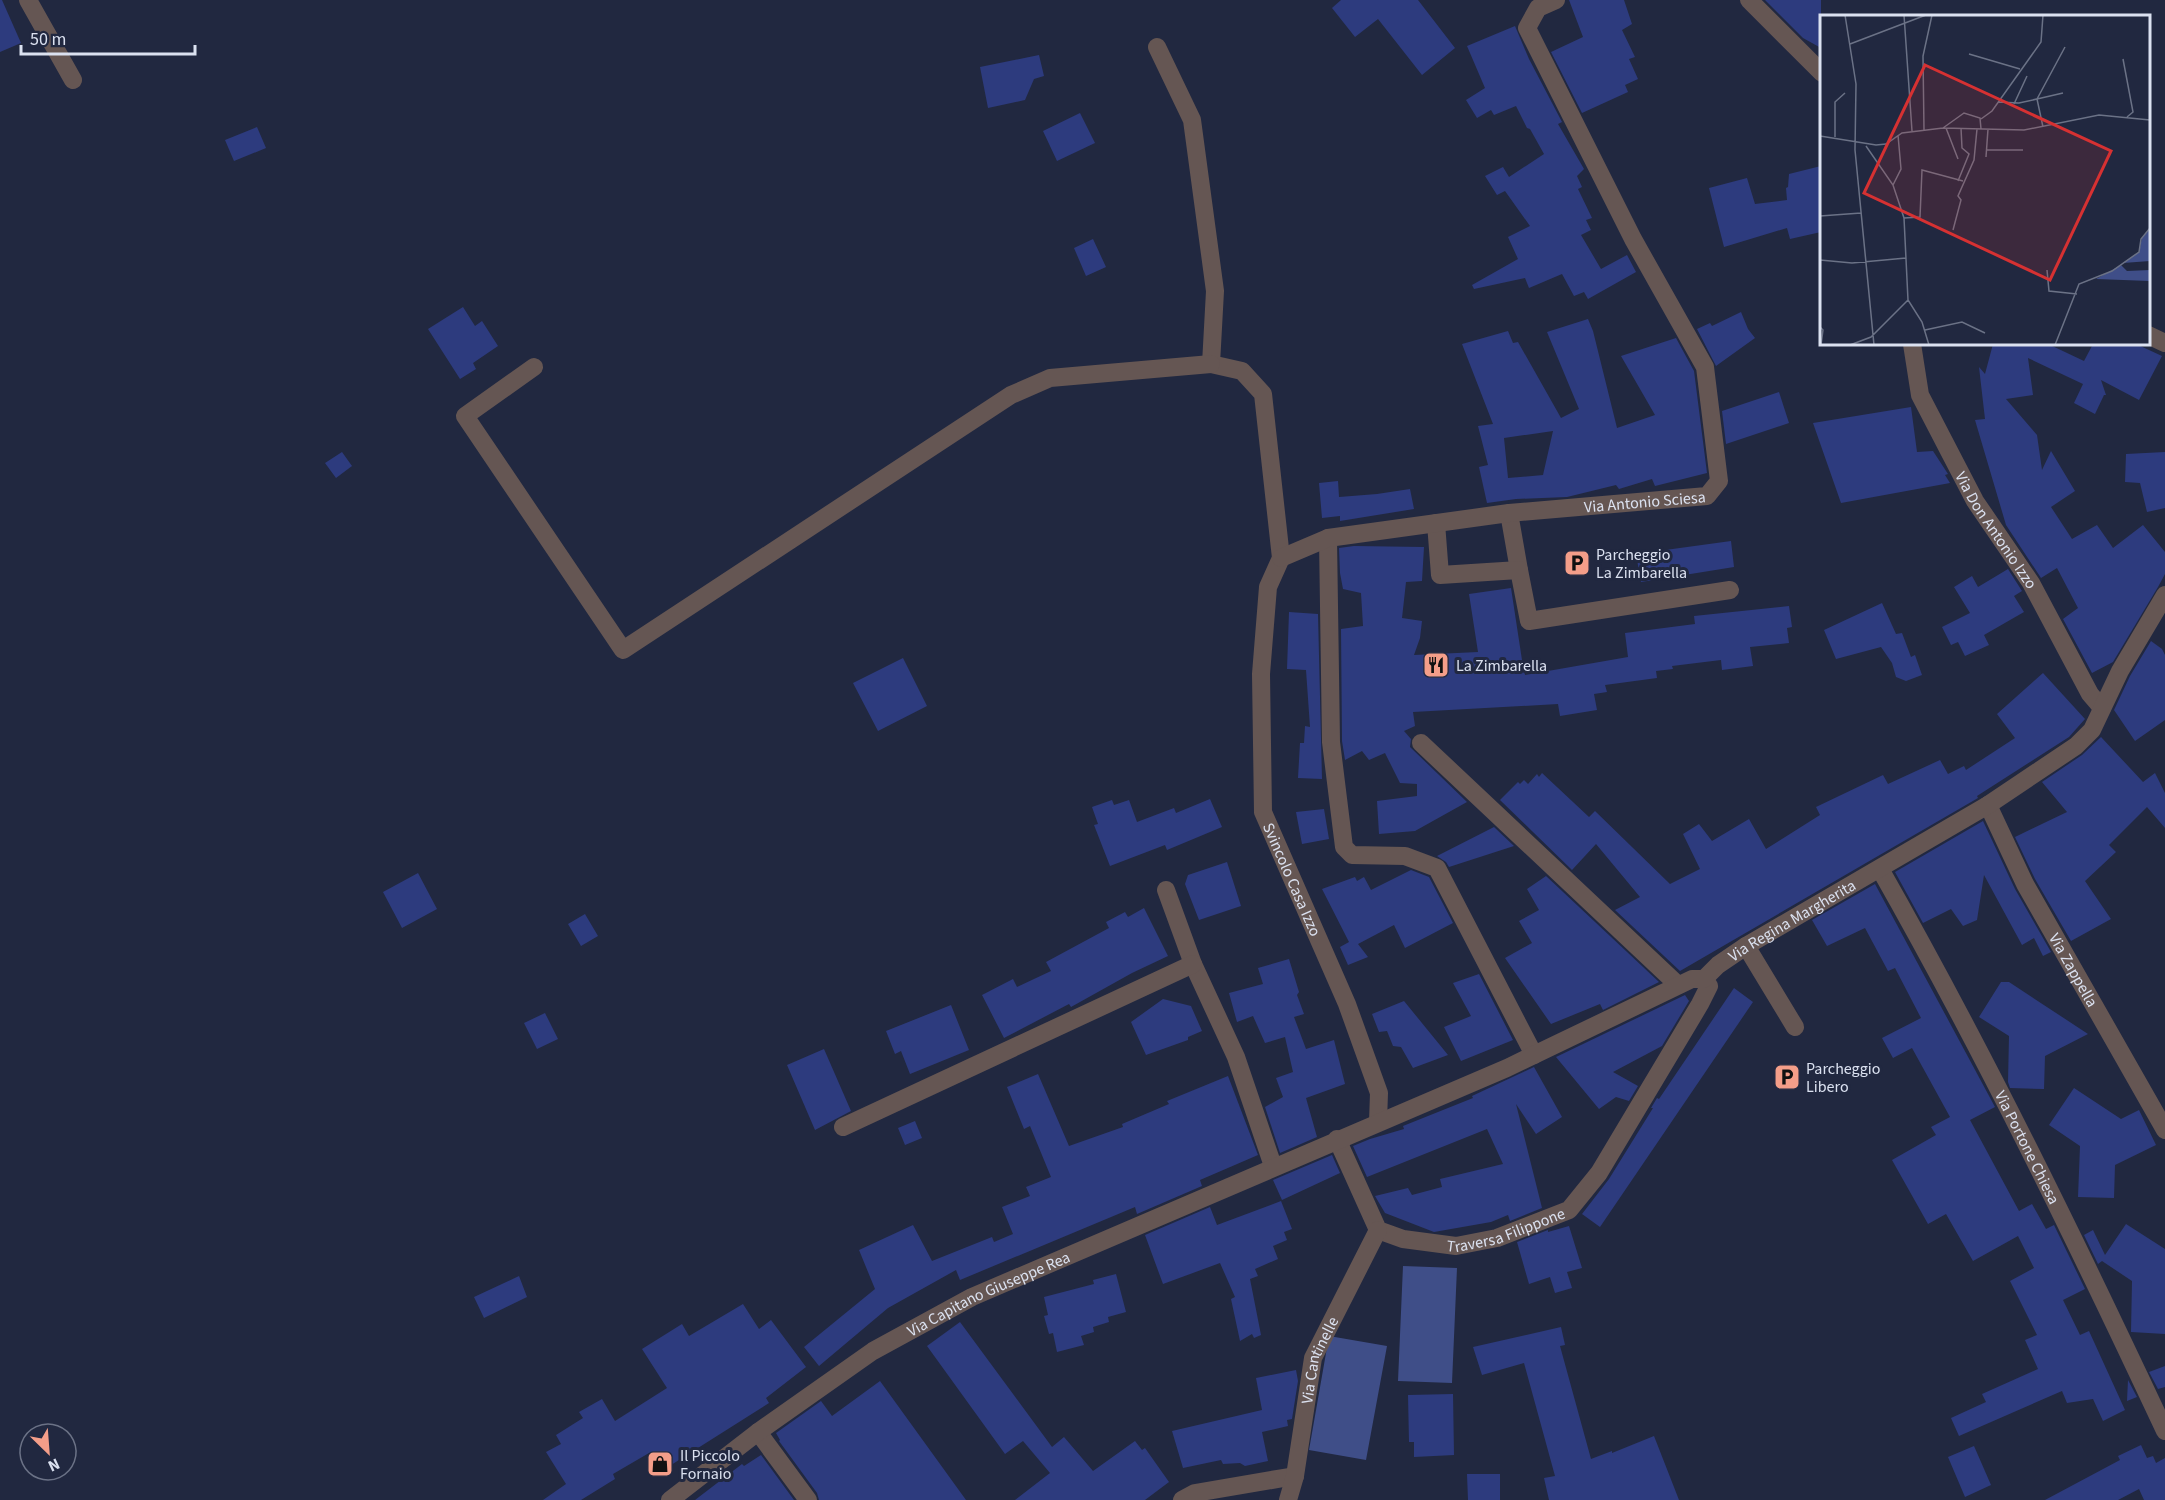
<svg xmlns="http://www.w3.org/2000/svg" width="2165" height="1500" viewBox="0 0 2165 1500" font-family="'Source Sans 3',sans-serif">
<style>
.green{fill:#3f4e88}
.building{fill:#2d3b7e;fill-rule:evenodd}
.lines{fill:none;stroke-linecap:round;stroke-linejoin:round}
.minor{stroke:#655653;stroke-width:18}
.labels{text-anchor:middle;stroke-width:6;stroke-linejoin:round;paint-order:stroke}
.street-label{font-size:16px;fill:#dbe1f0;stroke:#212840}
.poi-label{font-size:16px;fill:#dbe1f0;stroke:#212840;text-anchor:start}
.inset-road{fill:none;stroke:#6b7286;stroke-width:1.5}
.view{fill:#d63132;fill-opacity:0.15;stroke:#d63132;stroke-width:3}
.inset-edge{fill:none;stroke:#dbe1f0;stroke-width:3}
</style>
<rect width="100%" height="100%" fill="#212840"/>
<!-- green -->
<path class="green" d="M1403 1266 1457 1268 1452 1383 1398 1381Z
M1329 1336 1387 1346 1366 1460 1309 1450Z"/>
<!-- building -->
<path class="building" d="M0 0H2L21 43 0 52Z
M1341 0H1418L1455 48 1422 75 1378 19 1355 37 1332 8Z
M1569 0H1624L1632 24 1622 30 1635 57 1629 59 1638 79 1625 85 1628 92 1582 113 1551 52 1583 37Z
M1765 0H1821V48L1803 38Z
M1515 26 1529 59 1562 122 1558 124 1584 169 1577 176 1582 187 1578 189 1592 218 1586 220 1591 230 1581 235 1601 269 1627 255 1636 272 1588 299 1584 292 1574 296 1562 274 1529 288 1525 278 1474 289 1472 285 1518 259 1508 237 1530 226 1505 191 1497 195 1485 176 1503 167 1509 177 1544 154 1530 129 1527 128 1516 106 1494 115 1491 110 1477 118 1466 100 1485 88 1467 46Z
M1039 55 1044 76 1034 79 1025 100 988 108 980 67Z
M1080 113 1095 143 1057 161 1043 131Z
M257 127 266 148 234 161 225 140Z
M1821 166V232L1790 239 1787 228 1724 247 1709 188 1747 178 1755 204 1787 200 1786 188 1788 187 1789 174Z
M1093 239 1106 267 1086 276 1074 248Z
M463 307 475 326 482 321 498 346 473 363 476 369 460 379 428 329Z
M1741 312 1748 329 1755 338 1716 366 1697 329 1710 323 1712 326Z
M1588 319 1593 331 1617 428 1655 415 1621 356 1676 338 1694 371 1707 473 1655 486 1652 479 1619 489 1616 485 1567 497 1516 499 1487 503 1479 467 1488 465 1478 426 1493 424 1462 344 1508 331 1513 343 1518 342 1561 418 1579 409 1547 332ZM1553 431 1543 475 1508 478 1504 438Z
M1993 344H2048L2084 361 2093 344H2136L2162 356 2139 400 2101 380 2106 395H2104L2095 414 2074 403 2083 384 2028 358 2033 395 2006 399 2037 435 2042 470 2051 451 2075 491 2051 507 2072 539 2097 525 2113 548 2143 525 2165 552V574L2158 587 2113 662 2092 673 2063 619 2078 608 2057 568 2041 578 2006 525 1975 420 1985 419 1979 367 1985 374Z
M1779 392 1789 423 1726 444 1722 411Z
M1911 407 1917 452 1933 451 1948 474 1945 475 1950 483 1841 503 1813 423Z
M342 452 352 466 336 478 325 463Z
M2165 452V508L2147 512 2140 483 2125 482 2126 454Z
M1338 481 1339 497 1377 494 1410 489 1414 509 1340 521V516L1322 518 1319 483Z
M1731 541 1734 567 1641 582 1636 554Z
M1354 546 1424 547 1422 581 1406 582 1402 618 1422 621 1420 638 1414 655 1478 652 1469 594 1511 588 1522 660H1524L1525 675 1628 657 1625 633 1695 624 1694 616 1789 606 1792 627 1787 628 1789 643 1750 647 1753 666 1722 670 1721 660 1672 666 1673 669 1656 671 1657 678 1605 685 1607 692 1594 694 1597 710 1560 716 1558 704 1413 712 1415 726 1404 731 1411 739 1410 747 1467 802 1415 831 1379 834 1377 801 1417 796V784L1400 783 1385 753 1369 760 1362 751 1345 760 1342 741 1341 629 1363 626 1361 593 1343 589 1340 573 1339 548Z
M2008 569 2022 591 2014 596 2024 612 1984 635 1989 645 1965 656 1958 642 1951 645 1942 627 1970 613 1954 587 1972 576 1978 587Z
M1882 603 1896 634 1902 633 1911 657 1915 655 1922 675 1906 681 1896 677 1892 663 1881 647 1836 659 1824 630Z
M1289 612 1318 614 1322 779 1298 778 1300 743H1304L1305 726 1310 727 1306 670 1287 669Z
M2151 641 2162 649 2165 655V720L2135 741 2114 710 2130 676Z
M903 658 927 706 878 731 853 683Z
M2043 673 2085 719 2069 737 1977 796 1978 798 1680 971 1615 910 1640 897 1596 844 1572 870 1500 800 1518 782 1520 784 1524 780 1528 784 1537 774 1539 777 1542 773 1589 817 1595 811 1670 884 1700 869 1683 834 1699 824 1712 841 1749 819 1766 849 1820 815 1816 807 1883 775 1888 784 1940 760 1948 774 1964 766 1966 770 2015 738 1997 714Z
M2101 737 2143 782 2155 773 2165 793V828L2147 807 2109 845 2116 852 2085 881 2111 919 2071 941 2035 879 2015 837 2067 812 2042 782 2082 755Z
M1210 799 1222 827 1167 850 1165 845 1110 866 1094 825 1098 824 1092 807 1112 800 1114 805 1129 800 1137 822 1174 808 1176 813Z
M1324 809 1329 839 1302 844 1296 812Z
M1983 821 2015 889 2051 952 2043 956 2034 938 2022 945 1984 875 1977 920 1963 926 1951 909 1923 923 1895 872Z
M1494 827 1514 846 1449 867 1446 862 1437 856Z
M1227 862 1241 906 1199 920 1185 884 1188 875Z
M1411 870 1429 877 1453 923 1405 948 1394 925 1358 944 1368 957 1348 965 1340 947 1349 942 1322 889 1355 877 1357 881 1364 877 1371 890Z
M418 873 437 909 402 928 383 892Z
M1546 876 1659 982 1603 1010 1600 1004 1551 1024 1505 958 1532 943 1519 921 1539 910 1527 889Z
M1875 884 1995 1107 1970 1120 2019 1211 2032 1204 2046 1229 2054 1225 2085 1289 2063 1300 2080 1335 2089 1331 2125 1410 2103 1421 2093 1399 2067 1403 2062 1391 1959 1436 1951 1418 1986 1402 1982 1394 2038 1369 2025 1340 2037 1335 2010 1281 2034 1268 2018 1236 1973 1261 1946 1214 1928 1224 1892 1160 1936 1135 1931 1127 1950 1117 1912 1048 1893 1058 1882 1038 1921 1018 1895 968 1888 971 1865 928 1827 946 1812 920Z
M1144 908 1168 956 1132 973 1071 1007 1069 1004 1004 1038 982 995 1013 979 1017 987 1051 971 1046 962 1109 928 1106 922 1125 912 1128 917Z
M585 914 598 936 581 946 568 924Z
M1289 959 1299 992 1297 995 1304 1014 1294 1017 1306 1049 1334 1040 1345 1084 1306 1098 1317 1137 1280 1153 1265 1107 1283 1097 1276 1078 1293 1072 1285 1037 1265 1043 1253 1016 1237 1022 1229 993 1263 984 1258 968Z
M1479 974 1513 1040 1461 1061 1444 1027 1471 1016 1453 983Z
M2001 982H2009L2088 1034 2045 1056 2044 1089 2010 1088 2008 1082 2009 1036 1979 1017Z
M1734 988 1753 1002 1600 1227 1582 1214 1609 1179 1653 1108H1651L1657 1098 1659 1099Z
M1685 995 1689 1001 1662 1046 1613 1072 1638 1086 1629 1101 1616 1097 1599 1109 1556 1057Z
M1163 999 1191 1006 1202 1031 1188 1037V1040L1146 1055 1131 1022Z
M1404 1001 1448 1055 1413 1068 1401 1047 1393 1046 1387 1031 1379 1032 1372 1014Z
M951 1005 969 1050 910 1074 901 1051 895 1054 886 1031Z
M545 1013 558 1039 537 1049 524 1023Z
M824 1049 851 1111 815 1130 787 1065Z
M1534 1067 1562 1117 1536 1134 1516 1104 1542 1208 1510 1221 1508 1215 1491 1222 1434 1232 1385 1213 1375 1196 1408 1188 1412 1195 1442 1187 1440 1179 1503 1164 1487 1129 1367 1177 1353 1146 1370 1139 1404 1129 1403 1126 1473 1098 1472 1096Z
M1038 1074 1069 1146 1123 1127 1122 1124 1169 1104 1167 1101 1228 1076 1258 1155 1200 1180 1202 1186 1137 1214 1135 1207 960 1280 956 1270 888 1308 819 1366 804 1347 875 1289 859 1250 913 1225 932 1261 992 1237 994 1242 1013 1234 1002 1207 1030 1196 1026 1187 1051 1177 1030 1126 1024 1129 1007 1087Z
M2074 1088 2121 1119 2139 1110 2156 1145 2115 1165 2114 1198 2078 1197 2080 1146 2049 1125Z
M915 1121 922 1138 905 1145 898 1128Z
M1332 1155 1340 1173 1282 1200 1273 1180Z
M1281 1201 1292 1229 1284 1232 1287 1240 1273 1246 1278 1259 1255 1269 1258 1276 1250 1279 1261 1335 1254 1338 1252 1334 1240 1341 1231 1299 1235 1297 1220 1263 1163 1284 1145 1235 1210 1207 1217 1225Z
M2126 1224 2165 1249V1334L2131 1332 2132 1281 2102 1261 2098 1264 2084 1235 2093 1230 2105 1255Z
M1569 1226 1582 1268 1567 1272 1572 1288 1555 1293 1550 1277 1529 1284 1517 1242 1548 1230V1232Z
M1116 1274 1126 1312 1108 1317 1109 1322 1093 1327 1094 1332 1081 1336 1084 1345 1057 1352 1053 1333 1049 1334 1044 1316 1048 1315 1044 1297 1094 1284 1093 1280Z
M519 1276 527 1297 484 1318 474 1297Z
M743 1304 759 1329 771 1320 806 1367 766 1398 769 1403 660 1472 649 1453 613 1474 615 1479 581 1500H543L566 1484 546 1452 561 1444 556 1435 583 1418 579 1412 602 1399 615 1421 667 1388 642 1349 682 1324 689 1336Z
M960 1322 1052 1447 1064 1437 1093 1471 1135 1441 1142 1450 1145 1448 1169 1482 1145 1500H1015L1050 1473 1023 1441 1005 1454 927 1346Z
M1561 1327 1565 1345 1560 1346 1591 1459 1612 1451V1453L1654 1436 1679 1500H1549L1544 1478 1555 1476 1524 1363 1482 1375 1473 1347Z
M2165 1366V1387L2158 1389 2149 1372Z
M1296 1370 1298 1381 1292 1419 1287 1420 1288 1426 1262 1432 1268 1461 1245 1466 1240 1463 1223 1464 1221 1460 1183 1468 1172 1431 1262 1410 1256 1378Z
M2128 1380 2137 1397 2127 1401Z
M880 1381 966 1500H819L817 1493 779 1441 780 1440 776 1433 821 1401 832 1416Z
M1453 1394 1454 1455 1414 1457V1442H1409L1408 1395Z
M2141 1445 2147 1458 2153 1456 2156 1463 2165 1458V1500H2144L2139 1489 2118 1500H2045L2120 1460 2118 1456Z
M1974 1446 1991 1485 1965 1497 1948 1457Z
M761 1455 794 1500H695L742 1464 744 1466Z
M1467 1474H1500V1500H1468Z"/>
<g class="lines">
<!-- minor -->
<g class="minor">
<path d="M28 0 73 80"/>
<path d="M1749 0 1822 73"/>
<path id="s1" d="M1157 47 1192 120 1215 291 1211 364 1242 371 1263 394 1281 558 1268 587 1261 674 1263 812 1347 1004 1379 1093 1378 1122"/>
<path d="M2148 335 2165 343"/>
<path id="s2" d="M1912 344 1920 395 1975 501 2031 583 2090 694 2102 708"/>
<path d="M534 367 465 416 623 650 1011 395 1050 378 1211 364"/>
<path d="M1509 513 1519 570"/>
<path d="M1436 523 1440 575 1519 570 1529 621 1730 590"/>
<path d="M1328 538 1331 742 1344 847 1352 855 1405 856 1437 868 1534 1055"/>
<path id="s3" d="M1281 558 1328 538 1509 513 1707 496 1719 481 1705 367 1633 239 1527 28 1538 8 1556 0"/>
<path d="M1421 743 1678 985"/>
<path id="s4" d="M1988 805 2025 884 2165 1130"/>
<path id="s5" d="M1880 869C1984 1052 2076 1241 2165 1431"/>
<path d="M1166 890 1193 964 1236 1057 1273 1166"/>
<path d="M1746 946 1795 1027"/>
<path d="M843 1127 1193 964"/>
<path id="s6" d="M1337 1139 1378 1230 1403 1239 1456 1246 1497 1238 1569 1210 1599 1173 1700 1004 1709 986 1704 979"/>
<path d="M758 1432 808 1500"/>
<path id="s7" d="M670 1500 758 1432 873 1351 972 1297 1507 1068 1692 979H1704L1718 965 1746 946 1988 805 2076 746 2092 730 2120 671 2165 595"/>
<path d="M1182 1500 1195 1493 1295 1476"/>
<path id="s8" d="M1288 1500 1295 1476 1313 1358 1378 1230"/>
</g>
</g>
<!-- icons -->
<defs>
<g id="parking-square" transform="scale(1.35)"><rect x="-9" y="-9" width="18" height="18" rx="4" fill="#f49e89" stroke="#212840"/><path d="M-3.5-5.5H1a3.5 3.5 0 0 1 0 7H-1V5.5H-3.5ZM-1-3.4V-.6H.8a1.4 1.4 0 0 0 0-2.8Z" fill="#111"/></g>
<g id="restaurant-square" transform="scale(1.35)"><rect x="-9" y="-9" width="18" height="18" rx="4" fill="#f49e89" stroke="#212840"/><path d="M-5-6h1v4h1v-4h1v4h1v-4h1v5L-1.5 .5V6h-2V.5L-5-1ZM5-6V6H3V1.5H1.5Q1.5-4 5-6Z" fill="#111"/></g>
<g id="shop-square" transform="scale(1.35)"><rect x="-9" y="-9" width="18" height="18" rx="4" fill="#f49e89" stroke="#212840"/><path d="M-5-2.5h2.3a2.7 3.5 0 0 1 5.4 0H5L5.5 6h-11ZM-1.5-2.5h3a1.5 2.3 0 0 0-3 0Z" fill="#111"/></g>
</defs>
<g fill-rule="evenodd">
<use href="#parking-square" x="1577" y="563"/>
<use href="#restaurant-square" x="1436" y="665"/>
<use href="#parking-square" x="1787" y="1077"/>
<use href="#shop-square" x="660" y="1464"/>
</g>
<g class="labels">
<!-- street labels -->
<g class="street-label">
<text dy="6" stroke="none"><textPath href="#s3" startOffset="370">Via Antonio Sciesa</textPath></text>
<text dy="6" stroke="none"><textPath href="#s2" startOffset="207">Via Don Antonio Izzo</textPath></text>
<text dy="6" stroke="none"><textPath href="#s1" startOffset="885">Svincolo Casa Izzo</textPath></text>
<text dy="6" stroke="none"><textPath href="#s7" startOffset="1270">Via Regina Margherita</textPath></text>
<text dy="6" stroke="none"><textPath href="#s4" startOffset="186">Via Zappella</textPath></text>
<text dy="6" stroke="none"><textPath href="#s5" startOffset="315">Via Portone Chiesa</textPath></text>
<text dy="6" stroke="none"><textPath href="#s6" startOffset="232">Traversa Filippone</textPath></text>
<text dy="6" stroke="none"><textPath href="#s7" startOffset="381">Via Capitano Giuseppe Rea</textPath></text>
<text dy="6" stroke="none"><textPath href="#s8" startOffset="144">Via Cantinelle</textPath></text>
</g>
<!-- poi labels -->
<g class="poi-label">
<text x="1596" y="560">Parcheggio<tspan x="1596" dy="18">La Zimbarella</tspan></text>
<text x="1456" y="671">La Zimbarella</text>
<text x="1806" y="1074">Parcheggio<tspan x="1806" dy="18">Libero</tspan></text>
<text x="680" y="1461">Il Piccolo<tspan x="680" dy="18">Fornaio</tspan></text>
</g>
</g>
<!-- overview -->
<g transform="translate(1820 15)">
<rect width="330" height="330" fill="#212840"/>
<path d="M330 214V246L303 248 319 237 322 223ZM301 250 307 256 330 255V266L276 264Z" fill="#3f4e88"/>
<path class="inset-road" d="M25 0 36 69 35 135 54 330M84 0 92 116M30 29 106 0M149 39 200 54M303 44 313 97 307 102M217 84 245 32M217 84 243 78M178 87 199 88 217 84 223 112M194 89 207 61M161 104 172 96 221 27 223 0M123 113 144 98 160 103 161 114M126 113 138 144M104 115 103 41 112 0M0 121 56 130 66 129 82 118 123 113 204 115 279 100 330 105M15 122V87L25 78M46 131 73 170 84 203 88 285 102 307 109 330M167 135H203M166 142 168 114M138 166 149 139 142 133 141 113M73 170 81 154 78 120M0 201 41 198M84 203 100 202 102 155 143 166M133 215 141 185 138 181 154 145 157 114M0 245 32 248 86 243M227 255 229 276 257 279M0 312 3 315 1 330M105 315 142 307 165 318M30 330 51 322 88 285M235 330 259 269 292 256 319 237 321 224 330 213"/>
<path class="view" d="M105 50 291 136 230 265 44 178Z"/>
<rect width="330" height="330" class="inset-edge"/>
</g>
<!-- north arrow -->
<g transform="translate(48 1452) rotate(155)"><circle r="28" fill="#212840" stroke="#6b7286" stroke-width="1.5"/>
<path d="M0-4.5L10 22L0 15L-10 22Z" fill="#f49e89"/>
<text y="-9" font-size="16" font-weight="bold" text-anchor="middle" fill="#dbe1f0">N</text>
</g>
<!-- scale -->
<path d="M21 45v9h174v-9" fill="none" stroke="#dbe1f0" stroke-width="3"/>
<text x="30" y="45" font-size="18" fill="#dbe1f0" stroke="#212840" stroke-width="4.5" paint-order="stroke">50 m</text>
</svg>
